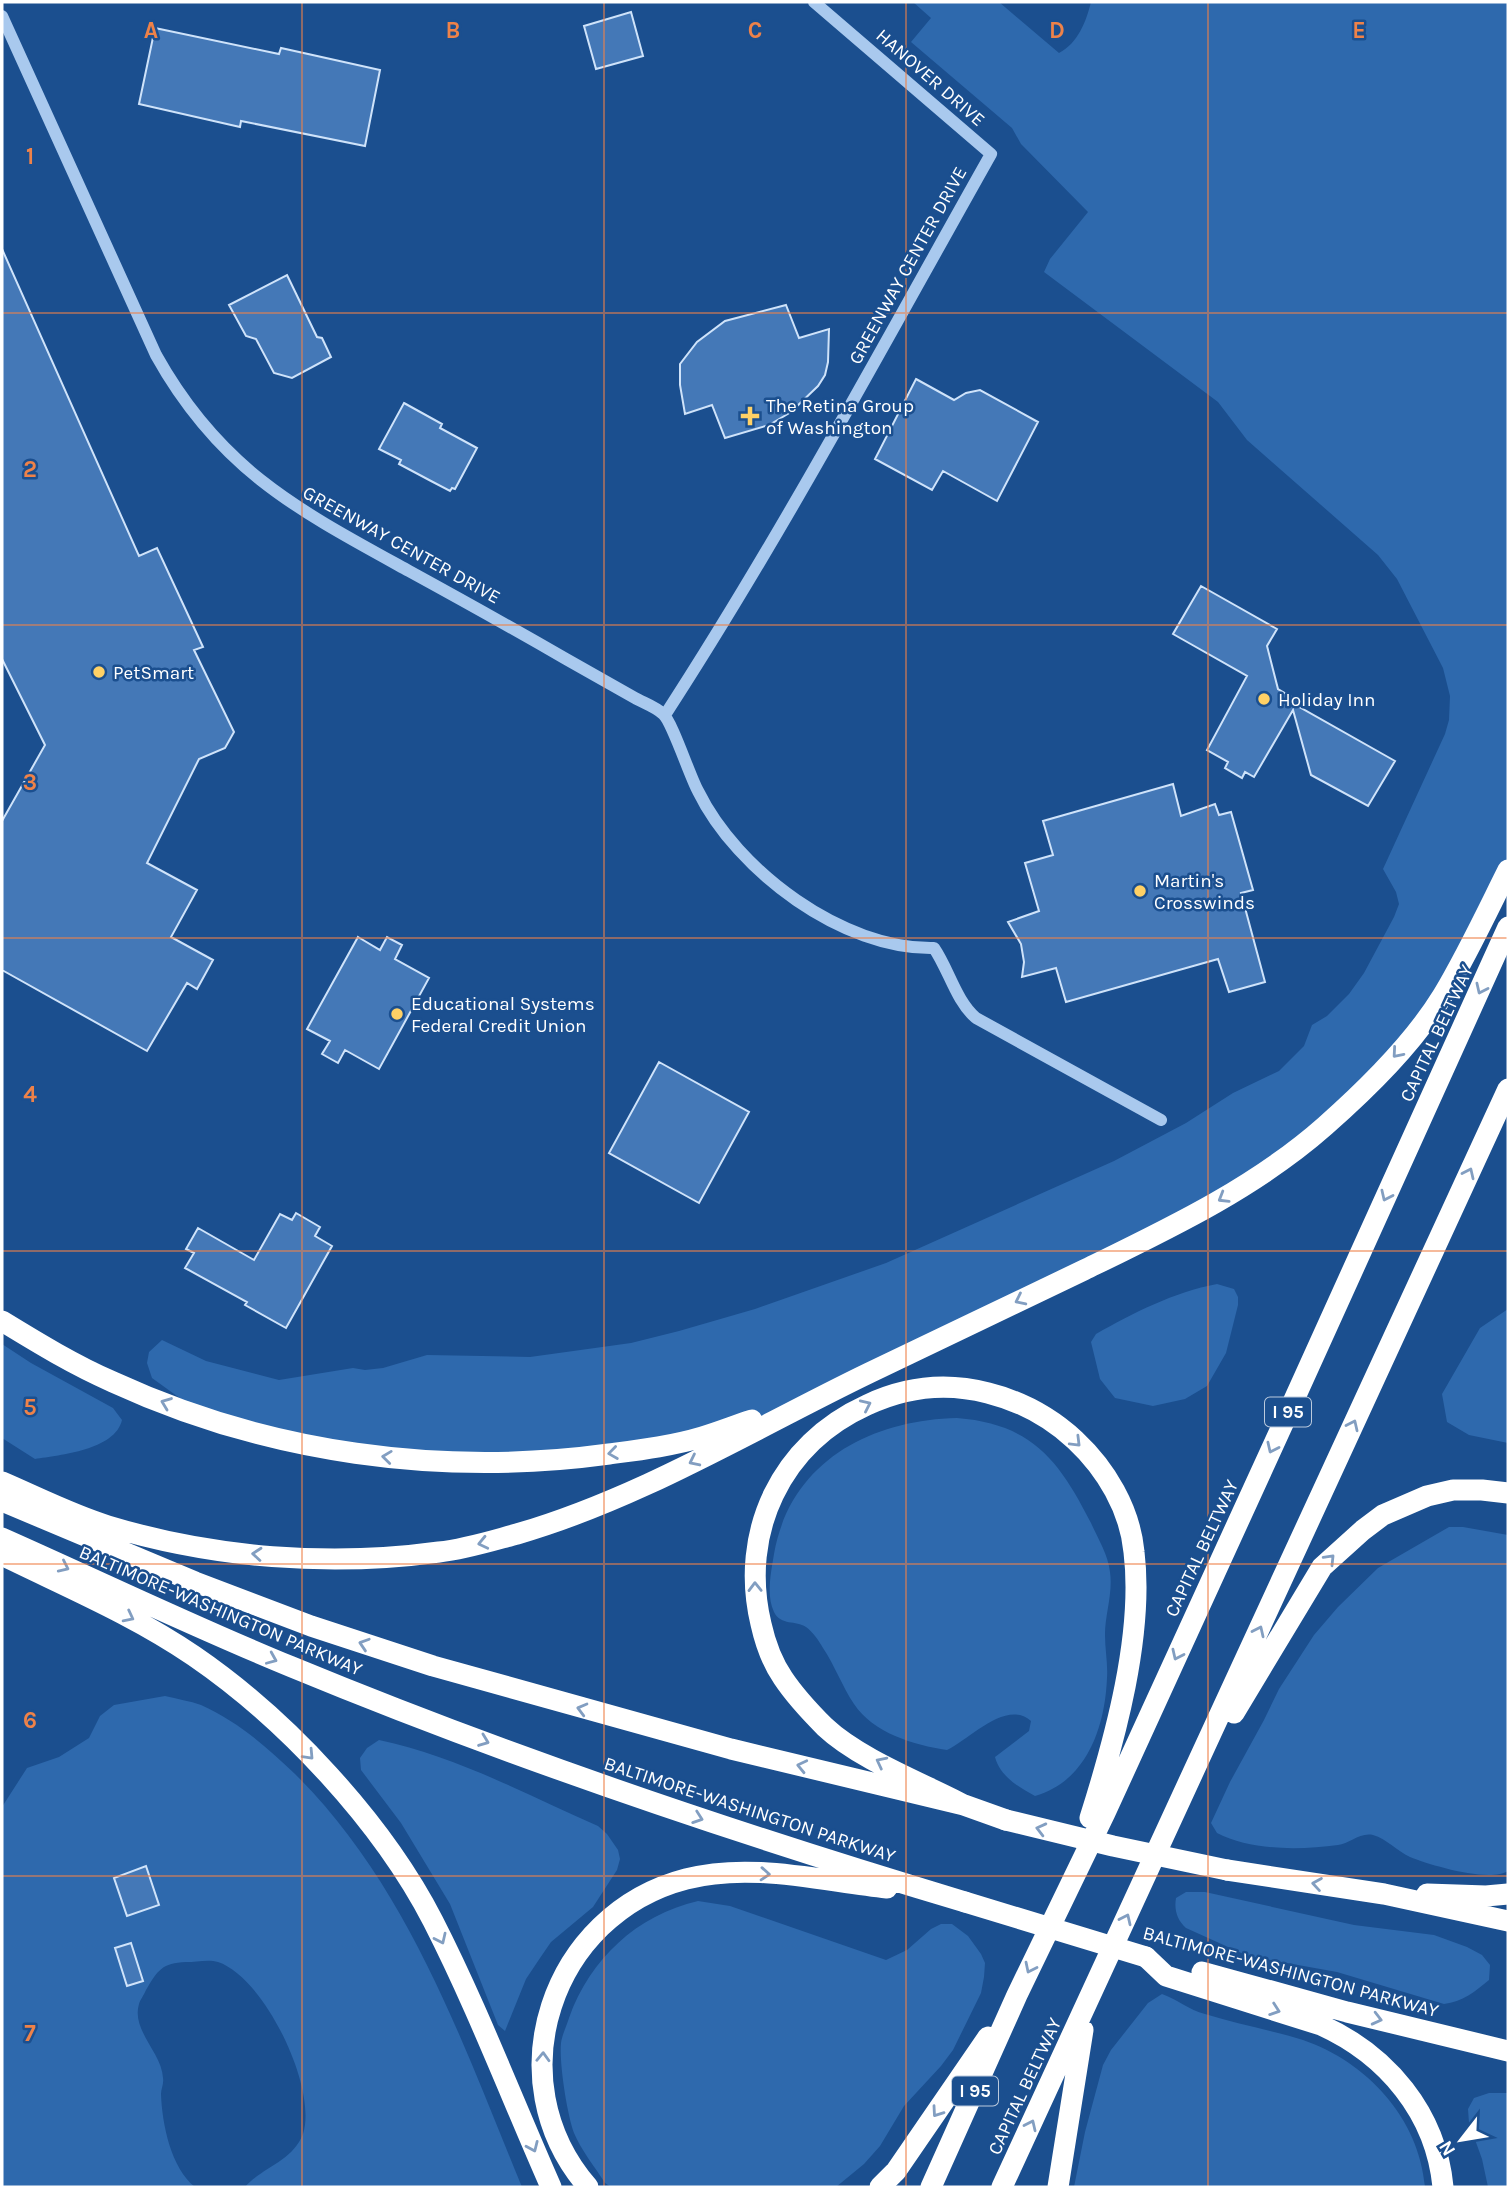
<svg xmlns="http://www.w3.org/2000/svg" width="1510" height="2189" viewBox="0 0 1510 2189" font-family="Karla,sans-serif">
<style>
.green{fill:#2e69ad}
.building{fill:#4478b7;stroke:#cfe3fa;stroke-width:2}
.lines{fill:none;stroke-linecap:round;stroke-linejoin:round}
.minor{stroke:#a9c9ee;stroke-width:12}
.highway{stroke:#fff;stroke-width:21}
.highway-bridge{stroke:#fff;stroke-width:21}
.oneway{stroke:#829ec1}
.grid{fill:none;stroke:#ee8249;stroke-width:2;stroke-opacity:0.55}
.poi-dot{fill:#ffd166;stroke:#1b4f8f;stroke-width:2.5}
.labels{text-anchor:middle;stroke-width:5;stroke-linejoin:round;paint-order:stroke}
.shield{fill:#1b4f8f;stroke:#bbcadd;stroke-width:2}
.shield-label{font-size:18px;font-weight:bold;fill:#fff}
.street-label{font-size:19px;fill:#fff;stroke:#1b4f8f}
.poi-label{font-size:19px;fill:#fff;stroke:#1b4f8f;text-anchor:start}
.grid-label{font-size:23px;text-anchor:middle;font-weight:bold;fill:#ee8249;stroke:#1b4f8f;stroke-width:5;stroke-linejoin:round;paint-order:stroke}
</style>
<rect width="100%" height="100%" fill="#1b4f8f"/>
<!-- green -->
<path class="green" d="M913 2H999L1059 53C1078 43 1086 22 1091 2H1508V870L1442 997 1281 1160 821 1396 700 1438 456 1463 206 1417 152 1378 147 1363 149 1352 162 1340 206 1361 279 1380 353 1368 365 1370 383 1368 427 1355 530 1357 631 1343 679 1331 755 1309 886 1263 1114 1161 1186 1123 1233 1093 1279 1071 1304 1046 1312 1025 1327 1016 1349 994 1364 973 1394 917 1399 904 1396 892 1383 869 1445 734 1449 720 1450 696 1443 668 1397 579 1378 555 1247 440 1218 402 1044 272 1050 259 1088 212 1021 144 1012 128 911 42 931 18Z
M1217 1284 1234 1289 1238 1297V1305L1226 1353 1207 1386 1185 1399 1153 1406 1115 1398 1100 1379 1091 1342 1096 1334C1133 1313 1174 1292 1217 1284Z
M1508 1309V1443L1469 1435 1447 1422 1442 1394 1480 1328Z
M2 1344 31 1363 113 1408 122 1420C115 1450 60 1455 35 1459L2 1438Z
M957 1418C1032 1424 1059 1460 1091 1523 1098 1539 1108 1554 1110 1572 1113 1594 1105 1614 1105 1635 1105 1650 1108 1664 1107 1678 1105 1727 1087 1781 1035 1796 1018 1787 1000 1776 995 1757L1029 1731 1031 1721C1006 1699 970 1739 947 1750 914 1745 873 1733 854 1704 842 1686 835 1666 823 1648 819 1641 813 1632 806 1627 796 1620 781 1626 774 1612 766 1596 771 1572 774 1554 790 1462 870 1420 957 1418Z
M1449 1527H1463L1508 1535V1871C1489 1883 1430 1865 1410 1857 1397 1851 1387 1839 1373 1835 1360 1832 1349 1844 1338 1845 1300 1850 1252 1851 1217 1833L1211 1823 1230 1782 1264 1720 1279 1689 1314 1635 1338 1607 1378 1568Z
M165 1696C177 1699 190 1701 201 1705 237 1721 267 1747 295 1774 409 1887 462 2042 522 2187H245C261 2168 293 2161 303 2134 318 2088 264 1977 218 1962 209 1959 196 1962 186 1962 162 1963 158 1970 146 1990 144 1995 140 2000 139 2004 131 2030 162 2053 163 2078 164 2084 161 2089 161 2094 162 2124 171 2168 195 2187H2V1807L27 1768 59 1757 89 1738 100 1716 114 1705Z
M379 1740C456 1756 527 1795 598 1826L607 1834 618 1850 620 1859 617 1870 593 1907 551 1942 538 1961 526 1979 505 2031 498 2025 450 1904 401 1823 361 1770 360 1758 367 1748Z
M1186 1892H1205L1354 1925 1434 1935 1467 1947 1482 1955 1490 1965 1489 1980C1476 1991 1462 2002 1444 2004L1337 1972 1248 1956 1186 1928C1177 1920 1174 1910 1176 1898Z
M698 1901 730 1906 886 1960 907 1950 931 1929 941 1924H952L968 1936 981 1954 985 1963 984 1977 981 1993 953 2050 941 2066 904 2106 880 2146 864 2164 836 2187H611L605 2183C595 2167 581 2150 574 2133 567 2114 559 2063 561 2043 562 2035 567 2025 569 2018 590 1959 637 1915 698 1901Z
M1162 1994C1177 1999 1189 2010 1205 2014 1237 2024 1271 2030 1303 2040 1367 2062 1419 2118 1425 2187H1074L1085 2132 1103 2065 1111 2050 1148 2003Z
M1489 2093H1508V2187H1488L1482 2159 1469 2123 1468 2109 1474 2098Z"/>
<!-- building -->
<path class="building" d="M631 12 643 56 596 69 584 26Z
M155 28 279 54 281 48 380 70 365 146 241 121 240 127 139 104Z
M2 249 139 556 157 548 203 647 194 650 234 732 225 748 199 759 147 863 197 890 171 937 213 960 197 989 187 983 147 1051 2 970V821L45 745 2 659Z
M287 275 317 337 322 338 331 357 292 378 274 373 256 339 246 336 229 305Z
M786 305 799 338 829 329 828 362 825 375 818 386 791 412 769 425 725 438 712 405 685 414 680 385V364L697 342 725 321Z
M916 379 954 400 966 393 980 390 1038 422 997 501 943 471 932 490 875 459Z
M404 403 442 424 440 428 477 448 455 489 452 488 450 491 431 481 399 464 401 460 379 449Z
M1201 586 1277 629 1267 646 1278 689 1298 701 1296 705 1395 761 1368 806 1311 775 1293 710 1254 777 1245 772 1242 778 1225 768 1228 762 1207 750 1247 676 1173 634Z
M1173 784 1181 816 1215 804 1219 815 1231 812 1253 890 1241 893 1265 982 1229 992 1218 959 1066 1002 1056 968 1022 977 1024 962 1021 944 1008 922 1039 911 1025 863 1053 855 1043 821Z
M358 937 380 950 387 937 402 945 395 959 429 978 379 1069 345 1050 338 1063 322 1054 330 1041 307 1029Z
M659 1062 749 1112 699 1203 609 1153Z
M296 1213 320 1227 315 1236 332 1246 286 1328 245 1305 247 1302 185 1268 194 1253 186 1249 198 1228 254 1260 280 1214 292 1220Z
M146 1866 159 1905 127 1916 114 1878Z
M131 1943 143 1981 127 1986 115 1948Z"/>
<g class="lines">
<!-- minor -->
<path class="minor" d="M2 16 156 355C220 470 298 510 409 571 462 600 514 629 566 659 589 672 612 685 635 698 644 703 656 707 663 714 672 721 690 777 698 791 737 871 843 950 934 948 949 970 956 1001 976 1018L1161 1120
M665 715C783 533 885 342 991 154L814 2"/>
<!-- highway -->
<path class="highway" d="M2 1321C38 1343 74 1365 113 1382 267 1453 441 1477 609 1454 639 1450 672 1446 702 1437 719 1432 736 1425 752 1420
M2 1482C37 1497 72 1515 108 1526 214 1558 330 1567 439 1552 466 1549 491 1541 517 1534 641 1498 753 1429 869 1373 941 1339 1012 1304 1084 1270 1168 1229 1255 1188 1325 1126 1368 1088 1413 1044 1443 995 1467 955 1487 912 1508 870
M2 1501 195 1582 311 1626 433 1666 731 1749 964 1805 1006 1820
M2 1538C99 1581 194 1627 292 1667 512 1758 738 1834 965 1902
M2 1555C67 1587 134 1615 194 1656 286 1719 382 1822 433 1921 477 2007 512 2099 551 2187
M1234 1713 1322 1567 1363 1530 1383 1515 1427 1496 1453 1490H1482L1508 1493
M964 1805C922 1783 859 1759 825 1727 810 1712 795 1696 783 1678 772 1662 765 1642 761 1624 739 1532 781 1444 867 1405 905 1387 946 1382 988 1393 1020 1401 1050 1417 1075 1440 1106 1469 1130 1509 1134 1552 1144 1634 1115 1739 1090 1818
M1227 1870 1384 1894 1508 1921
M1427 1894 1486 1896 1508 1894
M1146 1957 1166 1976 1321 2025C1387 2055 1436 2113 1443 2187
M1202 1972 1347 2012 1508 2051
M588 2187C495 2080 551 1914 686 1879 751 1862 821 1881 887 1888
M880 2187 896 2171 988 2037
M931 2187 1017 1995 1105 1813 1288 1413 1508 927
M1002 2187 1508 1089
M1058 2187 1083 2030"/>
<!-- highway-bridge -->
<path class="highway-bridge" d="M1006 1820 1113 1846 1227 1870
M965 1902 1146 1957"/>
</g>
<!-- one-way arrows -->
<defs><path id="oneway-chevron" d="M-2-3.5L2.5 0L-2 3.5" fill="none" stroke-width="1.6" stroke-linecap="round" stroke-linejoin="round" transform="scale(1.75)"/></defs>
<g class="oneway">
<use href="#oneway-chevron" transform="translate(1481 989) rotate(115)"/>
<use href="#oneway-chevron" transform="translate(1397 1053) rotate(131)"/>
<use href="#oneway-chevron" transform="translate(1469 1173) rotate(-65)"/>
<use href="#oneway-chevron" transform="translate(1386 1196) rotate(115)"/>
<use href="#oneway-chevron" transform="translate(1223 1198) rotate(149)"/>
<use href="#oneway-chevron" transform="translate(1020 1300) rotate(154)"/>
<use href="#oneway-chevron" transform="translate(166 1403) rotate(-159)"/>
<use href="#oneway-chevron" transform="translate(866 1405) rotate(-25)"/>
<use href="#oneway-chevron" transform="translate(1353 1425) rotate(-65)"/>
<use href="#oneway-chevron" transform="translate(1076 1442) rotate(45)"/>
<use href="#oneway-chevron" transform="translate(1272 1448) rotate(115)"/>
<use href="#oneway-chevron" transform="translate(613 1453) rotate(172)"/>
<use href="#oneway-chevron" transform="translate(387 1457) rotate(-173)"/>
<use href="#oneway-chevron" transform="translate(694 1461) rotate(154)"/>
<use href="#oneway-chevron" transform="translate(483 1543) rotate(167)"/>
<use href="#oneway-chevron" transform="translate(257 1554) rotate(-175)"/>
<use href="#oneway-chevron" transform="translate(1330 1559) rotate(-46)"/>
<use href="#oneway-chevron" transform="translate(64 1567) rotate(25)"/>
<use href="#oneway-chevron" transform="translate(755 1587) rotate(-91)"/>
<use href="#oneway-chevron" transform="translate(129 1617) rotate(27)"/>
<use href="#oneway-chevron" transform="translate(1259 1631) rotate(-65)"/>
<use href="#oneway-chevron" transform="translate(364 1644) rotate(-162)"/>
<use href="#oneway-chevron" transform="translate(1177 1655) rotate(115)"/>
<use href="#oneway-chevron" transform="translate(272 1659) rotate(23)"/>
<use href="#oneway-chevron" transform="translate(582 1709) rotate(-165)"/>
<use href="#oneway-chevron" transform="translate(484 1741) rotate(21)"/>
<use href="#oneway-chevron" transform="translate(309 1755) rotate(47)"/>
<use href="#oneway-chevron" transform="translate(881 1762) rotate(-153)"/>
<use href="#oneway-chevron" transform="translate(802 1766) rotate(-167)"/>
<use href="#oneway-chevron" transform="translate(698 1818) rotate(19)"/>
<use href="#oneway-chevron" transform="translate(1041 1829) rotate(-166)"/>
<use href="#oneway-chevron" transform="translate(765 1874) rotate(4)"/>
<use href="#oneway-chevron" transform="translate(1317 1884) rotate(-171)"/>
<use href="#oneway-chevron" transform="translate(1126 1919) rotate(-65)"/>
<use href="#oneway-chevron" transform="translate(441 1939) rotate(65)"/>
<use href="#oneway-chevron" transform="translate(1030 1968) rotate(116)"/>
<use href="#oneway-chevron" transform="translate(1275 2010) rotate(19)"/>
<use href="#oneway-chevron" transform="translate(1377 2019) rotate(14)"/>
<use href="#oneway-chevron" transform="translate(543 2057) rotate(-88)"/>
<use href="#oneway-chevron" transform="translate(937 2112) rotate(125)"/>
<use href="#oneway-chevron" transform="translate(1031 2125) rotate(-65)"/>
<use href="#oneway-chevron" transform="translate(533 2147) rotate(66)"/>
</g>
<!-- grid -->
<path class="grid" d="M302 2V2187M604 2V2187M906 2V2187M1208 2V2187M2 313H1508M2 625H1508M2 938H1508M2 1251H1508M2 1564H1508M2 1876H1508"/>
<!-- markers -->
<g class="poi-dot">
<path d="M746.5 405.5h7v7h7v7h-7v7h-7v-7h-7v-7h7z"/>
<circle cx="99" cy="672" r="7"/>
<circle cx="1264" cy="699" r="7"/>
<circle cx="1140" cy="891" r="7"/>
<circle cx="397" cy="1014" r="7"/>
</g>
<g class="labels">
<!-- shield labels -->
<g class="shield">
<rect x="1265" y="1397.5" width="46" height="29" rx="5"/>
<rect x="952" y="2076.5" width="46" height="29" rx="5"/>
</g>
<g class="shield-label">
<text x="1288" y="1418">I 95</text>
<text x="975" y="2097">I 95</text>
</g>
<!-- street labels -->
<g class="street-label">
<text transform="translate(931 77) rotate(41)" y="7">HANOVER DRIVE</text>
<text transform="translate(907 265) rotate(-61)" y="7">GREENWAY CENTER DRIVE</text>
<text transform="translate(402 544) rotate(29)" y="7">GREENWAY CENTER DRIVE</text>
<text transform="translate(1436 1033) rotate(-65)" y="7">CAPITAL BELTWAY</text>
<text transform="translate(1201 1548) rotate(-65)" y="7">CAPITAL BELTWAY</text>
<text transform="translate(221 1610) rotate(23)" y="7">BALTIMORE-WASHINGTON PARKWAY</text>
<text transform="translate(750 1809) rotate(18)" y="7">BALTIMORE-WASHINGTON PARKWAY</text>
<text transform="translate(1291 1971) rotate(15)" y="7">BALTIMORE-WASHINGTON PARKWAY</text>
<text transform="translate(1024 2086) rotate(-65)" y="7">CAPITAL BELTWAY</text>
</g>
<!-- poi labels -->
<g class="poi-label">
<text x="766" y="412">The Retina Group<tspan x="766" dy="22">of Washington</tspan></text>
<text x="113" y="679">PetSmart</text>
<text x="1278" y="706">Holiday Inn</text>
<text x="1154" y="887">Martin's<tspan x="1154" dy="22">Crosswinds</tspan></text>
<text x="411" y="1010">Educational Systems<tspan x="411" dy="22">Federal Credit Union</tspan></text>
</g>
</g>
<g class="grid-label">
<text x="151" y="38">A</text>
<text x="453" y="38">B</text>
<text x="755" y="38">C</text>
<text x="1057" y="38">D</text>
<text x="1359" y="38">E</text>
<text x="30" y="164">1</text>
<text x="30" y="477">2</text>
<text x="30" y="790">3</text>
<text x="30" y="1102">4</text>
<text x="30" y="1415">5</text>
<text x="30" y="1728">6</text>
<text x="30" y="2041">7</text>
</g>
<!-- border -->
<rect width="1510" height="2189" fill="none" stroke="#ffffff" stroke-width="7"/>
<!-- north arrow -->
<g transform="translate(1461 2140) rotate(239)" stroke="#1b4f8f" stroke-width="5" paint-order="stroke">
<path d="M0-5L12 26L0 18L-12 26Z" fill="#ffffff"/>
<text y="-10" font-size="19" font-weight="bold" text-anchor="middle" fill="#ffffff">N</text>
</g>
</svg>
